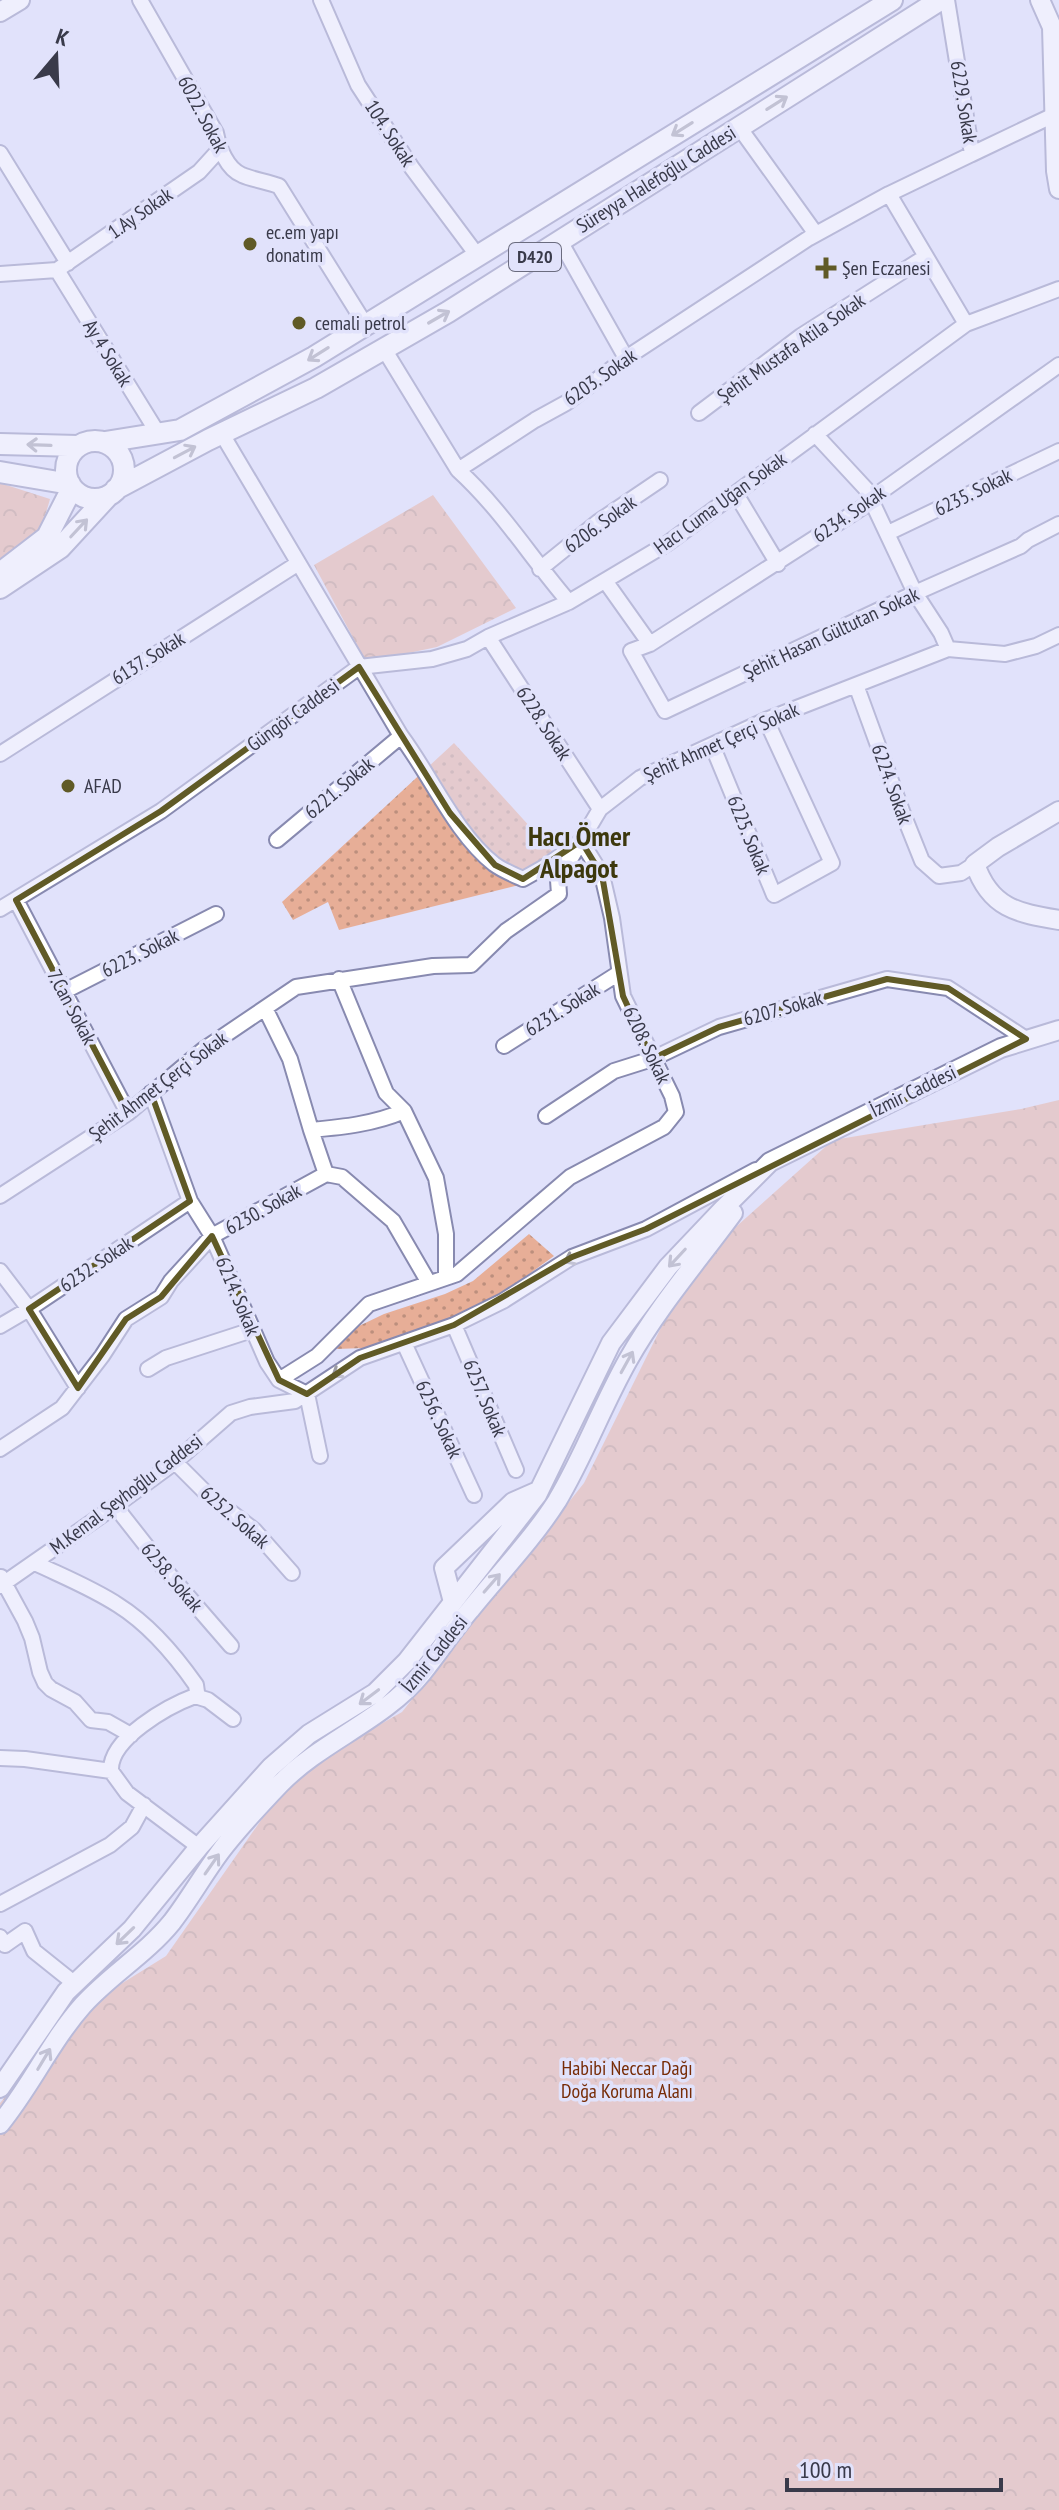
<svg xmlns="http://www.w3.org/2000/svg" width="1059" height="2510" viewBox="0 0 1059 2510" font-family="'PT Sans Narrow',sans-serif">
<style>
.grass{fill:url(#grass-dots)}
.park{fill:url(#park-crowns)}
.lines{fill:none;stroke-linecap:round;stroke-linejoin:round}
.street-casing{stroke:#888ab0;stroke-width:18}
.secondary-casing{stroke:#888ab0;stroke-width:22}
.primary-casing{stroke:#888ab0;stroke-width:24}
.street{stroke:#fff;stroke-width:14}
.secondary{stroke:#fff;stroke-width:18}
.primary{stroke:#fff;stroke-width:20}
.oneway{stroke:#9c9ca4}
.marked{fill:none;stroke:#605a26;stroke-width:6;stroke-linejoin:round}
.poi-dot{fill:#605a26;stroke:#e1e2fb;stroke-width:3}
.labels{text-anchor:middle;stroke-width:7;stroke-linejoin:round;paint-order:stroke}
.shield{fill:#e1e2fb;stroke:#6b6c7f;stroke-width:2}
.shield-label{font-size:18px;font-weight:bold;fill:#393a4a}
.street-label{font-size:20px;fill:#393a4a;stroke:#e1e2fb}
.poi-label{font-size:20px;fill:#393a4a;stroke:#e1e2fb;text-anchor:start}
.park-label{font-size:20px;fill:#772c07;stroke:#e1e2fb}
.district-label{font-size:28px;font-weight:bold;fill:#3d380d;stroke:#e1e2fb}
</style>
<defs>
<pattern id="grass-dots" width="8" height="8" patternUnits="userSpaceOnUse" patternTransform="scale(2)"><rect width="8" height="8" fill="#e7ae97"/><path d="M2 2h.1M6 6h.1" fill="none" stroke="#bc8f7d" stroke-width="1.8" stroke-linecap="round"/></pattern>
<pattern id="park-crowns" width="20" height="18" patternUnits="userSpaceOnUse" patternTransform="scale(2)"><rect width="20" height="18" fill="#e7ae97"/><path d="M2 6a3 3 0 1 1 6 0M12 15a3 3 0 1 1 6 0" fill="none" stroke="#bc8f7d"/></pattern>
</defs>
<rect width="100%" height="100%" fill="#e1e2fb"/>
<!-- grass -->
<path class="grass" d="M454 743 571 872 339 930 328 902 293 920 282 902Z
M529 1234 554 1256 493 1300 453 1322 364 1348 336 1349 359 1326 384 1314 445 1294 473 1281Z"/>
<!-- park -->
<path class="park" d="M0 483 50 499C39 539 33 540 0 563Z
M433 495 516 608 437 647 366 662 314 565Z
M1059 1100V2510H0V2103L74 2013 166 1956 294 1773 402 1712 584 1483 691 1267 833 1140 1021 1109Z"/>
<g class="lines">
<!-- street casing -->
<g class="street-casing">
<path id="street" d="M140 0 216 133C219 148 227 169 242 175 251 179 268 182 279 186L365 324
M321 0 358 85 412 168 477 255
M739 127 816 234
M0 153 68 263
M972 154 1054 115
M889 194 966 324
M560 241 626 358
M57 270 199 172 219 150
M57 270 159 435
M0 274 57 270
M384 349 458 470
M1059 365 872 498 863 507 650 644 631 651 665 711 915 593 1021 546 1028 540 1059 524
M699 413 801 336 925 257
M222 434 401 736C431 776 455 833 494 864 502 870 514 875 523 879L546 866 581 841 602 875 612 918 623 996 672 1096 676 1112 664 1127 570 1177 457 1274 369 1304 317 1356 279 1380
M815 434 866 489 915 593 941 633 948 649
M736 494 778 564
M888 533 1059 451
M540 569 598 522 660 480
M606 582 650 644
M569 602C531 558 501 509 458 470L535 420 566 403 626 358 809 238 889 194 972 154 947 0
M488 637 600 809
M856 685 902 811 922 861 939 876 961 873 975 864
M712 745 774 895 832 863 766 720
M0 754 297 564
M277 840 401 736
M16 900 128 1113
M0 909 161 811 359 667 432 659 467 649 488 637 569 602 668 543 966 324 1059 289
M63 992 216 914
M265 1008 290 1059 311 1130
M504 1046 619 973
M151 1093 190 1201 212 1236 267 1362 279 1380 307 1394 320 1456
M404 1111 436 1178 446 1234V1277
M546 1116 614 1071 652 1059 719 1027 887 979 948 988 1026 1039
M326 1174 311 1130C343 1127 374 1124 404 1111L386 1093 339 979
M326 1174 342 1177 393 1221 429 1283
M0 1196 128 1113 203 1050 296 987 433 966 471 965 506 931 559 894 558 880 600 809 640 778 766 720 948 649 1005 654 1036 646 1059 635
M0 1271 29 1309 78 1388
M454 1325 516 1470
M0 1326 29 1309 190 1201
M404 1343 474 1495
M148 1369 166 1358 252 1330
M0 1449 62 1408 102 1356 126 1319 161 1297 171 1281 212 1236 326 1174
M175 1462 205 1492 254 1530 292 1573
M115 1506 166 1571 231 1646
M35 1563C62 1576 92 1588 118 1605 150 1625 175 1655 196 1685L197 1692 195 1696 208 1700 233 1719
M1 1577 25 1621 32 1638 40 1672 45 1683 51 1689 75 1702 91 1720 108 1722 131 1735
M0 1586 115 1506 175 1462 231 1413 250 1407 295 1401 360 1358 454 1325 503 1301 572 1257 646 1229 756 1170
M0 1758 25 1759 111 1771
M111 1771C109 1739 168 1706 195 1696
M111 1771 127 1793 199 1847
M0 1904 110 1845 132 1827 144 1805
M0 1937 5 1945 25 1931 34 1951 74 1983"/>
</g>
<!-- secondary casing -->
<g class="secondary-casing">
<path id="secondary" d="M1040 0 1052 27 1056 171 1059 189
M0 12 20 0
M1059 811 998 847 975 864C990 908 1017 913 1059 920
M453 1602 444 1568 513 1502 538 1491
M0 2088 66 1992 132 1929 199 1847 271 1767 309 1734 375 1693 407 1661 537 1495 611 1343 668 1267 724 1208 770 1162 1001 1048 1059 1030
M0 2124C31 2086 51 2041 83 2005 110 1975 146 1954 172 1922 189 1900 203 1875 220 1852 238 1828 259 1806 280 1784 323 1740 383 1721 422 1673 439 1652 453 1630 470 1610 499 1574 532 1540 557 1501 584 1456 602 1406 628 1360 658 1307 697 1262 733 1213"/>
</g>
<!-- primary casing -->
<g class="primary-casing">
<path id="primary" d="M66 470a29 29 0 1 1 58 0a29 29 0 1 1-58 0Z
M105 442 180 430 314 357 892 0
M0 444 78 446
M0 472 70 484
M116 489 208 440 316 388 448 312 940 0
M0 573 47 537 72 488
M0 588 60 548 108 496"/>
</g>
<!-- street -->
<use href="#street" class="street"/>
<!-- secondary -->
<use href="#secondary" class="secondary"/>
<!-- primary -->
<use href="#primary" class="primary"/>
</g>
<!-- one-way arrows -->
<defs><path id="oneway-shaft" d="M-6 0H5M1.5-3L5.5 0L1.5 3" fill="none" stroke-width="1.6" stroke-linecap="round" stroke-linejoin="round" transform="scale(2)"/></defs>
<g class="oneway">
<use href="#oneway-shaft" transform="translate(777 103) rotate(-32)"/>
<use href="#oneway-shaft" transform="translate(682 129) rotate(148)"/>
<use href="#oneway-shaft" transform="translate(439 317) rotate(-30)"/>
<use href="#oneway-shaft" transform="translate(318 354) rotate(148)"/>
<use href="#oneway-shaft" transform="translate(39 445) rotate(-178)"/>
<use href="#oneway-shaft" transform="translate(185 452) rotate(-28)"/>
<use href="#oneway-shaft" transform="translate(79 528) rotate(-47)"/>
<use href="#oneway-shaft" transform="translate(575 1257) rotate(154)"/>
<use href="#oneway-shaft" transform="translate(677 1258) rotate(133)"/>
<use href="#oneway-shaft" transform="translate(627 1362) rotate(-61)"/>
<use href="#oneway-shaft" transform="translate(342 1370) rotate(146)"/>
<use href="#oneway-shaft" transform="translate(492 1583) rotate(-49)"/>
<use href="#oneway-shaft" transform="translate(369 1697) rotate(143)"/>
<use href="#oneway-shaft" transform="translate(212 1864) rotate(-55)"/>
<use href="#oneway-shaft" transform="translate(125 1936) rotate(136)"/>
<use href="#oneway-shaft" transform="translate(44 2059) rotate(-59)"/>
</g>
<!-- marked area -->
<path d="M0 0H1059V2510H0ZM359 667 450 813 495 865 523 879 581 841 602 875 623 996 652 1059 719 1027 887 979 948 988 1026 1039 646 1229 572 1257 454 1325 360 1358 307 1394 279 1380 212 1236 161 1297 126 1319 78 1388 29 1309 190 1201 151 1093 128 1113 16 900 161 811Z" fill="#e1e2fb" fill-opacity=".55" fill-rule="evenodd"/>
<path class="marked" d="M359 667 450 813 495 865 523 879 581 841 602 875 623 996 652 1059 719 1027 887 979 948 988 1026 1039 646 1229 572 1257 454 1325 360 1358 307 1394 279 1380 212 1236 161 1297 126 1319 78 1388 29 1309 190 1201 151 1093 128 1113 16 900 161 811Z"/>
<!-- markers -->
<g class="poi-dot">
<circle cx="250" cy="244" r="8"/>
<path d="M822 256h8v8h8v8h-8v8h-8v-8h-8v-8h8z"/>
<circle cx="299" cy="323" r="8"/>
<circle cx="68" cy="786" r="8"/>
</g>
<g class="labels">
<!-- shield labels -->
<rect class="shield" x="509" y="243" width="52" height="28" rx="6"/>
<g class="shield-label">
<text x="535" y="263">D420</text>
</g>
<!-- street labels -->
<g class="street-label">
<text transform="translate(964 102) rotate(81)" y="7">6229. Sokak</text>
<text transform="translate(203 114) rotate(62)" y="7">6022. Sokak</text>
<text transform="translate(390 133) rotate(57)" y="7">104. Sokak</text>
<text transform="translate(656 179) rotate(-32)" y="7">Süreyya Halefoğlu Caddesi</text>
<text transform="translate(140 213) rotate(-35)" y="7">1.Ay Sokak</text>
<text transform="translate(791 348) rotate(-35)" y="7">Şehit Mustafa Atila Sokak</text>
<text transform="translate(108 353) rotate(58)" y="7">Ay 4 Sokak</text>
<text transform="translate(600 377) rotate(-35)" y="7">6203. Sokak</text>
<text transform="translate(973 492) rotate(-26)" y="7">6235. Sokak</text>
<text transform="translate(720 503) rotate(-36)" y="7">Hacı Cuma Uğan Sokak</text>
<text transform="translate(849 514) rotate(-35)" y="7">6234. Sokak</text>
<text transform="translate(600 524) rotate(-36)" y="7">6206. Sokak</text>
<text transform="translate(831 633) rotate(-25)" y="7">Şehit Hasan Gültutan Sokak</text>
<text transform="translate(148 658) rotate(-32)" y="7">6137. Sokak</text>
<text transform="translate(293 715) rotate(-36)" y="7">Güngör Caddesi</text>
<text transform="translate(544 723) rotate(57)" y="7">6228. Sokak</text>
<text transform="translate(721 742) rotate(-24)" y="7">Şehit Ahmet Çerçi Sokak</text>
<text transform="translate(892 784) rotate(70)" y="7">6224. Sokak</text>
<text transform="translate(339 788) rotate(-40)" y="7">6221. Sokak</text>
<text transform="translate(749 835) rotate(68)" y="7">6225. Sokak</text>
<text transform="translate(140 953) rotate(-27)" y="7">6223. Sokak</text>
<text transform="translate(72 1007) rotate(62)" y="7">7.Can Sokak</text>
<text transform="translate(783 1008) rotate(-16)" y="7">6207. Sokak</text>
<text transform="translate(562 1009) rotate(-32)" y="7">6231. Sokak</text>
<text transform="translate(647 1045) rotate(64)" y="7">6208. Sokak</text>
<text transform="translate(158 1086) rotate(-37)" y="7">Şehit Ahmet Çerçi Sokak</text>
<text transform="translate(913 1091) rotate(-26)" y="7">İzmir Caddesi</text>
<text transform="translate(263 1209) rotate(-29)" y="7">6230. Sokak</text>
<text transform="translate(96 1264) rotate(-34)" y="7">6232. Sokak</text>
<text transform="translate(238 1296) rotate(67)" y="7">6214. Sokak</text>
<text transform="translate(485 1398) rotate(67)" y="7">6257. Sokak</text>
<text transform="translate(439 1419) rotate(65)" y="7">6256. Sokak</text>
<text transform="translate(126 1494) rotate(-37)" y="7">M.Kemal Şeyhoğlu Caddesi</text>
<text transform="translate(235 1517) rotate(41)" y="7">6252. Sokak</text>
<text transform="translate(172 1577) rotate(50)" y="7">6258. Sokak</text>
<text transform="translate(434 1654) rotate(-51)" y="7">İzmir Caddesi</text>
</g>
<!-- poi labels -->
<g class="poi-label">
<text x="266" y="239">ec.em yapı<tspan x="266" dy="23">donatım</tspan></text>
<text x="842" y="275">Şen Eczanesi</text>
<text x="315" y="330">cemali petrol</text>
<text x="84" y="793">AFAD</text>
</g>
<!-- park labels -->
<g class="park-label">
<text x="627" y="2075">Habibi Neccar Dağı<tspan x="627" dy="23">Doğa Koruma Alanı</tspan></text>
</g>
<!-- district labels -->
<g class="district-label">
<text x="579" y="846">Hacı Ömer<tspan x="579" dy="32">Alpagot</tspan></text>
</g>
</g>
<!-- north arrow -->
<g transform="translate(56 56) rotate(19)" stroke="#e1e2fb" stroke-width="6" paint-order="stroke">
<path d="M0-6L14 30L0 20L-14 30Z" fill="#393a4a"/>
<text y="-12" font-size="22" font-weight="bold" text-anchor="middle" fill="#393a4a">K</text>
</g>
<!-- scale -->
<path d="M787 2478v12h214v-12" fill="none" stroke="#393a4a" stroke-width="4"/>
<text x="799" y="2478" font-size="24" fill="#393a4a" stroke="#e1e2fb" stroke-width="6" paint-order="stroke">100 m</text>
</svg>
